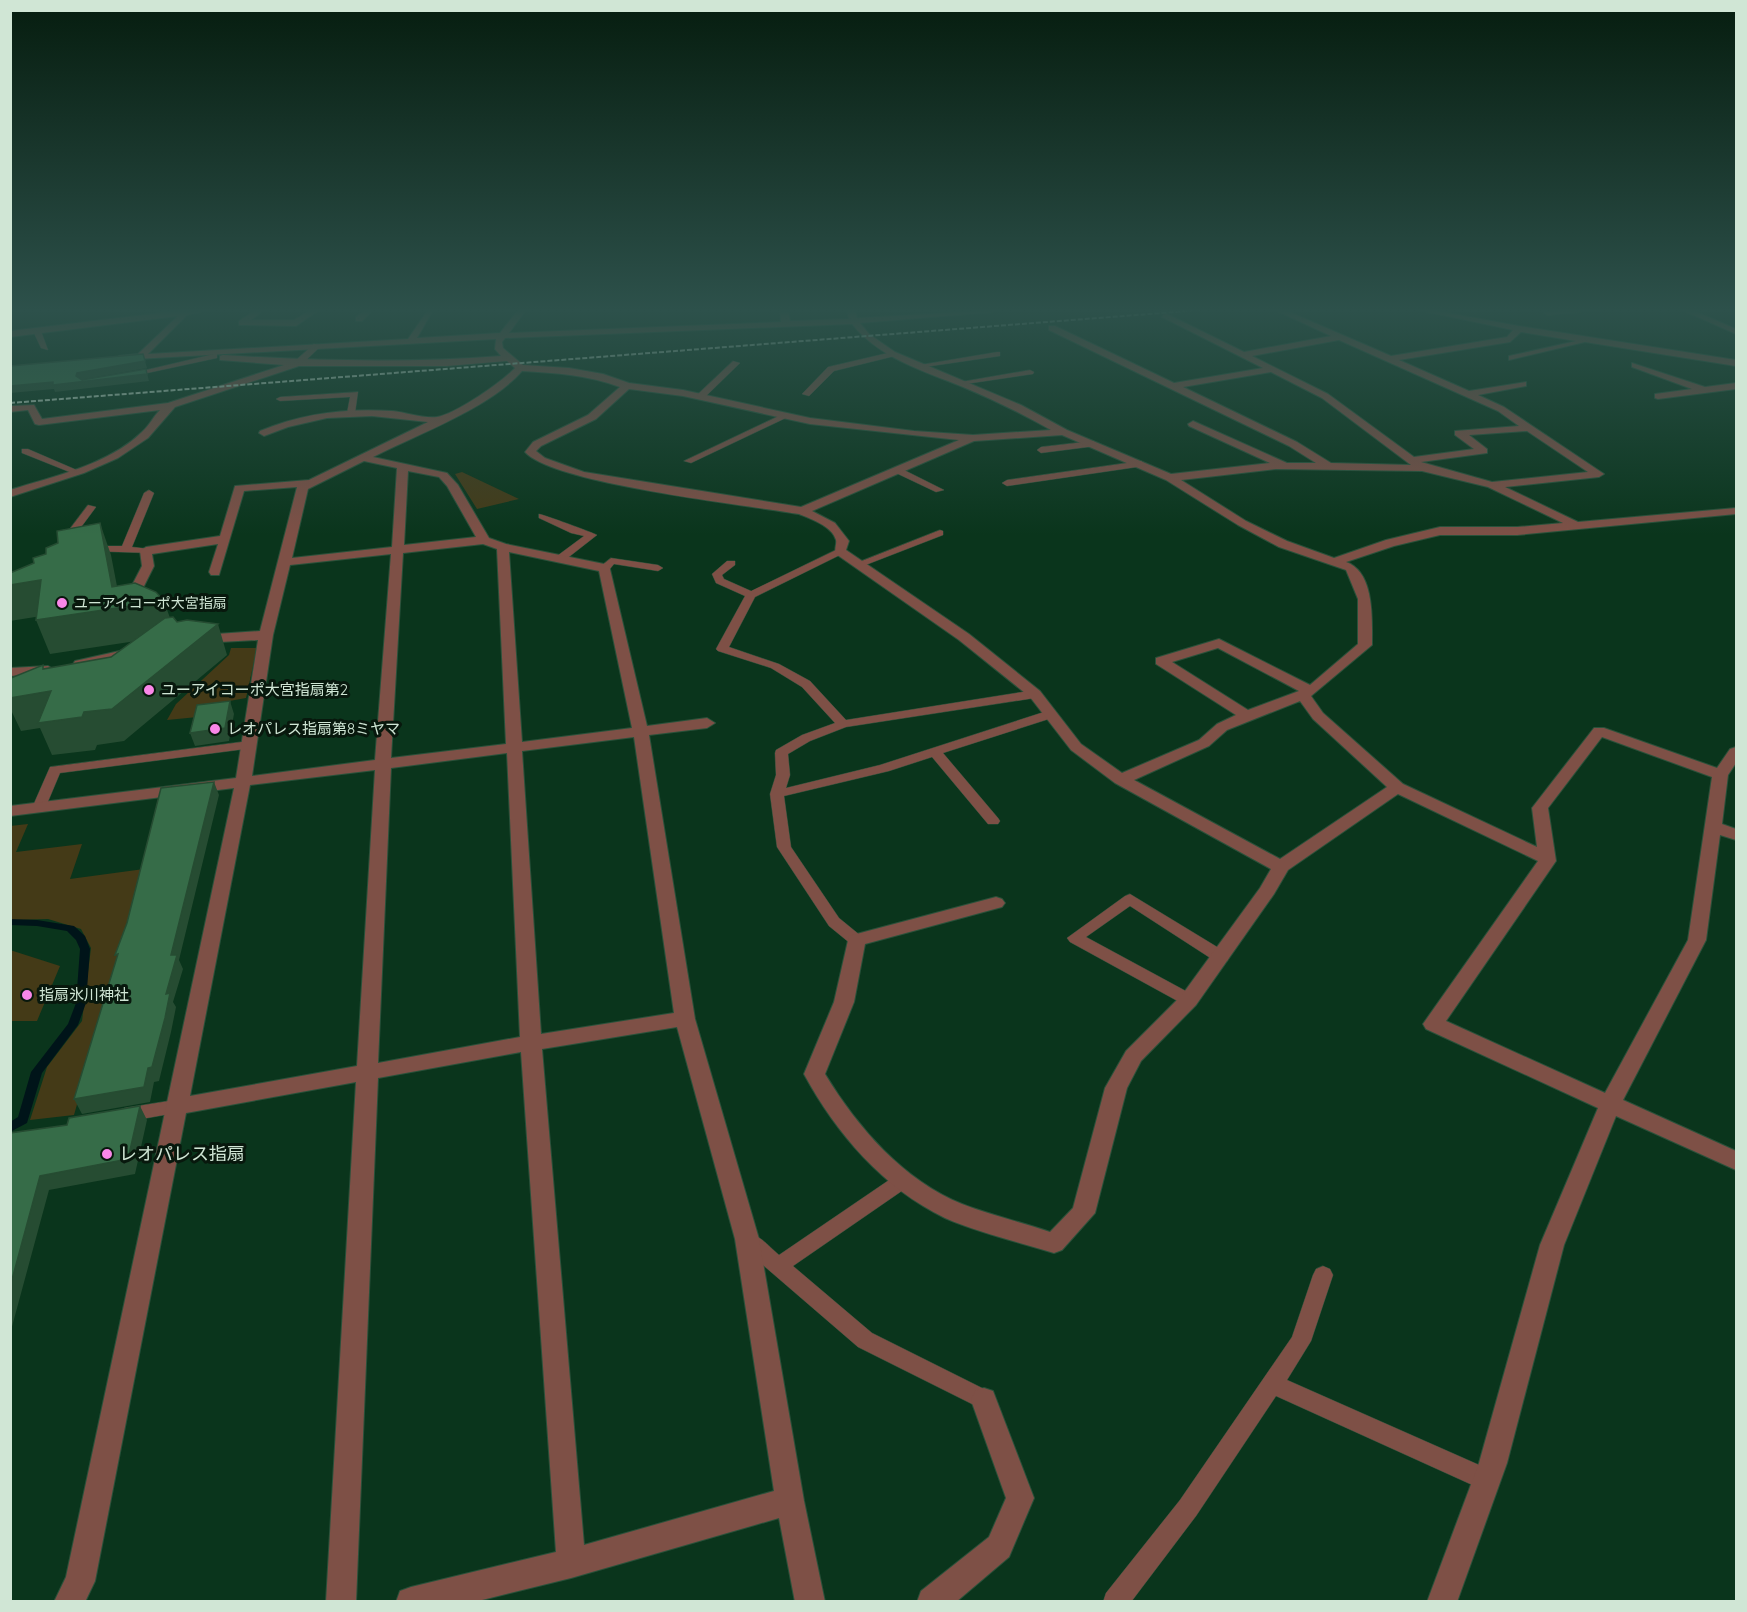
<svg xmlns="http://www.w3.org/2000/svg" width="1747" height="1612" viewBox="0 0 1747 1612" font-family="Quicksand,'Noto Sans JP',sans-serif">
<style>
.green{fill:#443a17}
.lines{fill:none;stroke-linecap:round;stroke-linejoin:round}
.stream{fill:#001419;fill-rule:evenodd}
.service-casing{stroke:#2a513a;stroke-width:1}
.minor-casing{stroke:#2a513a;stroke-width:2}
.service{fill:#7e5046;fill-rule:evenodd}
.minor{fill:#7e5046;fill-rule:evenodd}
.rail{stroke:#b6cfbd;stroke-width:2;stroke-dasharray:5 2;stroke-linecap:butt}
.shaded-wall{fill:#264c32}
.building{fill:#366c48;stroke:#264c32;stroke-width:1.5}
.poi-dot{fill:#f987e8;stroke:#08180d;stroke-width:2}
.labels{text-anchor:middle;stroke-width:6;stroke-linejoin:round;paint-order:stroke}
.far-poi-label{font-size:14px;fill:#d0e6d5;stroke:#08180d;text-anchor:start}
.poi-label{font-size:15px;fill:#d0e6d5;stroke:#08180d;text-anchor:start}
.near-poi-label{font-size:18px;fill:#d0e6d5;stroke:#08180d;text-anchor:start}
</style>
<rect width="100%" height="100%" fill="#0a351c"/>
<!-- green -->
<path class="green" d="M462 472 519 499 477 509 455 474Z
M231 648H257L246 698 224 702 208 716 167 720 176 704 229 655Z
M28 824 16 852 82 844 70 879 144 869 74 1115 30 1120 47 1067 82 1021 91 948 81 929 48 919 11 920 10 826Z
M10 950 60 966 37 1021H11Z"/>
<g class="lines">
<!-- stream -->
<path class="stream" d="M10 919 37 920 74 926 85 936 90 949 86 1003 78 1025 42 1073 27 1123 10 1132V1122L18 1117 31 1072 68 1024 76 1003 80 949 76 940 67 931 37 926 10 925Z"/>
<!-- service casing -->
<g class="service-casing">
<path id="service" d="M37 329 41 331 48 350 41 348 33 331Z
M314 344 321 346 301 365H295V361Z
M892 352H895V356L834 371 809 396 802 394 828 367Z
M997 352H1000V356L918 368 914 366Z
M214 354H217V358L129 377 125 375Z
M733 361 740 363 703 399H697V395Z
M1030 370 1034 372 1033 374 959 385 955 383Z
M358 392 355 413 351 415 347 413 350 397 280 401 276 399 280 397Z
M783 414 790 416 691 463 684 461Z
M1093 441 1097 444 1096 446 1041 453 1037 450 1041 447Z
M22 449H28L79 471 72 473 22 453Z
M1141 461 1145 464 1144 466 1007 486 1002 483 1007 480Z
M896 469H902L944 490 936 492 896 473Z
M149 490 154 493 132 547 150 549V553L87 551 86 549 91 546H122L144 493Z
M88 505 96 507 76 534 74 545H66V534Z
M539 514C542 514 594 533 597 535L565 560H557V556L584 536 571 533 539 518Z
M940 530 943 531V535L863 566H855L854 564Z
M840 548 845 551 844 553 755 597 729 647 779 664 810 681 846 720 1035 690 1041 694 1035 698 846 727 810 741 788 754 790 775 786 788 880 765 1047 711 1051 710 1057 714 1055 717 943 753 998 818 1000 821 998 824H988L932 757 889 771 784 796 791 847 839 918 861 936 864 940 861 944H851L829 926 777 847 770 794 776 775 775 753 776 750 802 735 835 723 802 687 771 668 718 651 716 649 745 596 716 583 712 574 727 561H735V565L722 575 724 579 751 591Z
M611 558 658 565 663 568 658 571 614 564 609 570H601V566Z
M249 741 253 742 255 745 253 748 60 773 44 811 39 812 32 808 50 767Z
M1130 894 1227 953 1229 957 1227 961H1215L1130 906 1086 937 1195 996 1197 1000 1195 1004H1183L1070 942 1067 938 1125 896Z
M175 1100 181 1102 184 1107 181 1112 125 1122 119 1120 116 1115 119 1110 125 1108Z
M902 1173 909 1176 911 1181 909 1186 793 1266 872 1333 992 1393 995 1400 992 1407 984 1410 858 1347 742 1247 739 1241 742 1235C757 1230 768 1246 779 1255L895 1176Z
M1323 1266 1330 1269 1333 1275 1311 1341 1287 1380 1495 1472 1498 1480 1495 1488 1487 1491 1479 1488 1276 1396 1196 1516 1131 1602H1103L1106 1593 1180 1500 1292 1337 1313 1275 1316 1269Z"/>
</g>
<!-- minor casing -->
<g class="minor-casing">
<path id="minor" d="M185 310H210L187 315 148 354 408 339 428 310 432 312 417 338 500 333 518 310H526L509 333 781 322 780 310H788L790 321 849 319 847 310H855L857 318 997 310 993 312 860 323 869 334 895 352 1021 405 1067 430 1171 474 1270 463 1189 426 1188 424 1193 421 1287 463H1316L1289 446 1049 330V326H1055L1174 383 1263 368 1162 317 1165 313 1244 352 1331 336 1275 310H1285L1391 356 1507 337 1513 330 1418 310H1432L1519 326 1736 360V366L1585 342 1509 360V356L1576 341 1521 332 1510 342 1399 360 1469 391 1526 382V386L1478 395 1504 407 1604 474 1599 477 1505 487 1578 522 1736 508V514L1517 535H1440L1394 546 1346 562C1375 572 1372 620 1372 645L1311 696 1323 713 1403 784 1537 847 1532 808 1594 728H1604L1717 768 1730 749 1736 747V763L1728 775 1722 824 1736 829V840L1720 835 1706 940 1623 1100 1736 1151V1170L1616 1116 1564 1245 1507 1463 1457 1602H1427L1479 1463 1540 1245 1598 1108 1426 1029 1423 1024 1538 861 1398 794 1288 870 1274 894 1196 1005 1141 1061 1127 1088 1095 1213 1062 1250 1054 1253C1019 1242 979 1233 945 1218 883 1188 836 1133 804 1074L834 1002 849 936 996 897 1002 899 1005 903 1002 907 865 944 854 1002 825 1074C857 1127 903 1180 962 1204 990 1215 1021 1222 1050 1232L1073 1208 1105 1088 1126 1051 1182 995 1260 888 1271 869 1115 783 1071 750 1030 697 959 640 836 554C834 549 837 544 836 540 832 526 811 519 799 514 747 505 554 484 525 452L533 442 588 415 620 387C588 375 556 373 522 371 490 408 418 434 373 457L447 473 458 485 489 538 506 544 609 565 647 726 707 718 715 723 707 728 649 735 695 1019 759 1239 804 1501 825 1602H795L779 1518 571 1578 474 1602H396L400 1591 411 1587 556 1552 521 1052 378 1078 356 1602H326L356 1082 186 1113 95 1581 85 1602H54L66 1577 234 788 10 816V806L236 778 258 640 202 643 195 639 202 635 260 631 297 487 244 491 219 575H211L209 572 218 544 152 554 154 566 140 594 149 601 142 605 127 595 142 566 140 551 146 547 220 536 235 486 309 480 428 422 372 416 327 418 288 427 264 436 259 433 260 431C303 413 346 408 392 411 405 412 424 419 437 417 456 414 502 382 515 368L507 361 447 366H299L175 407 148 438 118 458 84 473 10 497V490C54 476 108 465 142 432 149 426 153 417 160 410L39 425 35 424 28 410 10 412V406L34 405 42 419 168 403 284 365 220 360V356L223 355C316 361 409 363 501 356L495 349 496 339 119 360V356L138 354 178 316 10 337V331ZM852 324C879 358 924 371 963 387 994 400 1023 414 1051 430L973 435 914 431 810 418 683 390 629 383 603 374 569 368 523 365 503 348 502 342 505 338ZM1339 340 1498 411 1519 426 1455 431V435L1474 449 1414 457 1328 394 1252 356ZM1271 372 1322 398 1411 465 1331 463 1297 442 1183 387ZM629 389 683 396 810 424 959 440 801 507 584 472 545 458 536 451 541 446 596 419ZM1527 431 1588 472 1492 482 1421 462 1487 453V449L1469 435ZM1062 435 1166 480 1238 525 1279 547 1346 570 1358 599V644L1310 685 1219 639 1156 658V664L1236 715 1217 724 1199 740 1122 773 1081 744 1040 691 969 634 846 550 849 541 835 523 812 511 974 441ZM364 461 397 468 392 547 292 558 308 489ZM1276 469 1422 471 1488 487 1563 523 1517 527H1440L1386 540 1334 558 1287 541 1246 521 1181 480ZM408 471 439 477 447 486 476 537 404 545ZM483 544 497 549 506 744 391 758 403 553ZM509 552 599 571 632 728 522 742ZM391 554 375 760 252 776 273 635 290 565ZM1218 648 1299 691 1248 710 1172 662ZM1300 701 1313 719 1387 787 1280 859 1134 780 1209 746 1227 730ZM634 737 674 1013 541 1034 522 751ZM1602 737 1712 777 1688 940 1605 1093 1446 1021 1556 861 1548 808ZM507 753 520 1037 378 1063 391 768ZM375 770 357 1066 190 1096 250 785ZM677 1027 735 1239 774 1491 584 1545 542 1049Z
M255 310H264L251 320H294L310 310H319L296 326 239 325V321Z
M365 310H373L362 321H356V317Z
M1563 310H1597L1548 315 1544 313Z
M1682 310H1692L1736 329V334Z
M1632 363 1705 387 1736 383V389L1658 399 1655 398V394L1692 389 1632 367Z
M133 648 140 652 138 655 80 668 73 664 75 661Z
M48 666 55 670 53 673 10 676V668Z
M984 1388 993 1391 1034 1498 1009 1557 956 1602H917L921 1591 989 1537 1006 1498 971 1400 975 1391Z"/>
</g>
<!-- service -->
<use href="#service" class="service"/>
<!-- minor -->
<use href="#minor" class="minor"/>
<!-- rail -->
<path class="rail" d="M10 403 1200 310"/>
</g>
<!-- shaded-wall -->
<path class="shaded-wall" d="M143 354 147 368 80 380 146 369 149 381 55 392 54 389 10 393V386L77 373Z
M100 523 111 555 121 607 164 601 176 635 50 654 36 620Z
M41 580 54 614 10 621V585Z
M218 624 227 655 124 741 97 745 95 750 52 755 40 728 21 731 10 708V698L51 691 84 712Z
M230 701 234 714 229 741 195 746 190 733Z
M214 782 219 795 179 960 183 969 173 1002 176 1007 171 1032 159 1081 154 1082 150 1102 82 1114 74 1099 148 1068 166 994 171 955Z
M140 1106 147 1120 135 1174 49 1190 10 1334V1287L40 1176Z"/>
<!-- building -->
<path class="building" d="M143 354 145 361 77 373 76 376 82 380 146 369 147 374 53 385V382L10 386V366Z
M100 523 112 587 135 583 156 592 164 601 36 620 41 580 10 585V573L34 563 33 558 46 554V548L58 543 57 531Z
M173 617 177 622 187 620 218 624 112 709 84 712 82 717 38 723 51 691 10 698 11 678 43 665V669L111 657 165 618Z
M230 701 225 728 190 733 197 705Z
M214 782 171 955H177L166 994 170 993 165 1018 152 1067 148 1068 144 1087 74 1099 118 954 115 955 127 923 161 788Z
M140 1106 128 1159 40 1176 10 1287V1133L67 1125 69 1118Z"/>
<!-- sky -->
<linearGradient id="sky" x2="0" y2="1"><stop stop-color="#061d0f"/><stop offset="0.58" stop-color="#2d514b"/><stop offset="1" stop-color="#2d514b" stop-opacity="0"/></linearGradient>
<rect width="1747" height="535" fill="url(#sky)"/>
<!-- markers -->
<g class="poi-dot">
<circle cx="62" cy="603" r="6"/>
<circle cx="149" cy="690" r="6"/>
<circle cx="215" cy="729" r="6"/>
<circle cx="27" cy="995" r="6"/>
<circle cx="107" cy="1154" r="6"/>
</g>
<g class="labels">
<!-- far-poi labels -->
<g class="far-poi-label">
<text x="74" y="608">ユーアイコーポ大宮指扇</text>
</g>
<!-- poi labels -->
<g class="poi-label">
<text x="161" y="695">ユーアイコーポ大宮指扇第2</text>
<text x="227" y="734">レオパレス指扇第8ミヤマ</text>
<text x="39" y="1000">指扇氷川神社</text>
</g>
<!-- near-poi labels -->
<g class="near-poi-label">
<text x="119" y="1160">レオパレス指扇</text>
</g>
</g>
<!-- border -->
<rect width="1747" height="1612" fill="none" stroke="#d0e6d5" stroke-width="24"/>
</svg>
